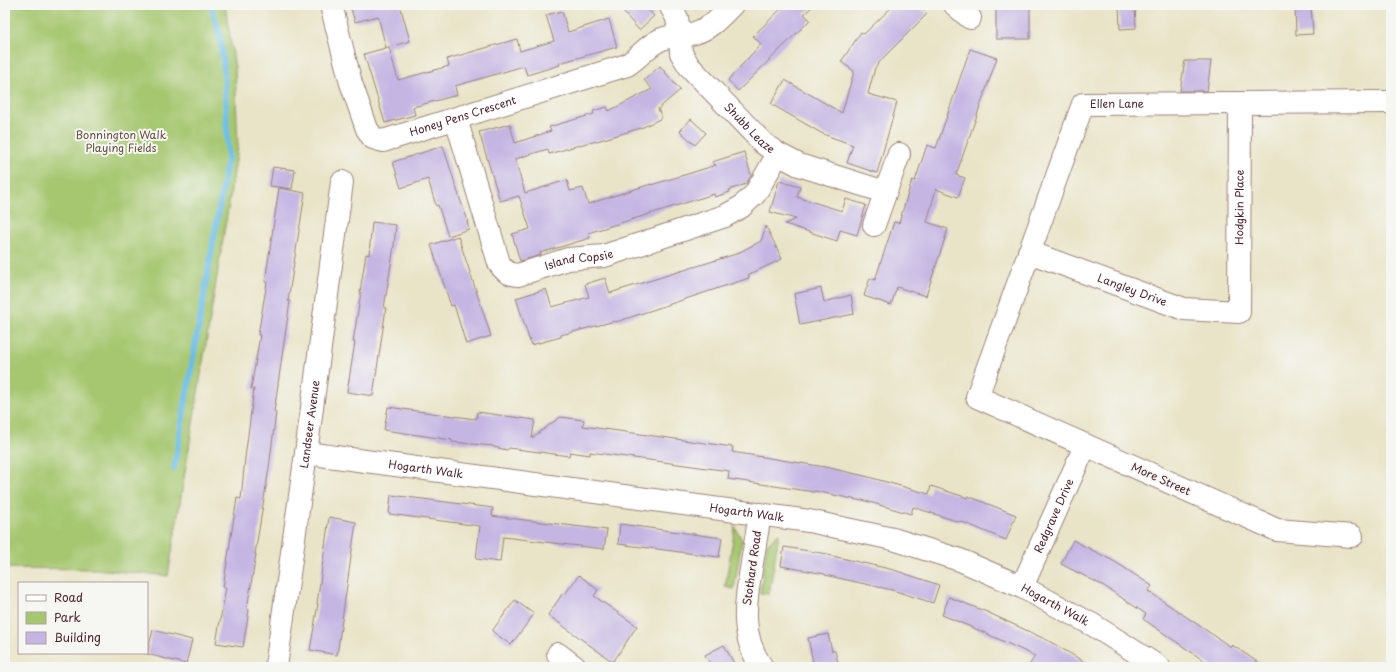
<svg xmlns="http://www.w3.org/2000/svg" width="1396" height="672" viewBox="0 0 1396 672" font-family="'Playpen Sans',sans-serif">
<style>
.green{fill:#a6c770;stroke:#78734e}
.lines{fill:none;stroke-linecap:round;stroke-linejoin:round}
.stream{stroke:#6bbde7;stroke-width:6}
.building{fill:#c4b5e3}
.minor-casing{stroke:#9a8279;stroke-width:24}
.minor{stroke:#fff;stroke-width:22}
.labels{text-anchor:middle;stroke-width:4;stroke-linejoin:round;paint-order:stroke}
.street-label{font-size:11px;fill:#4a1f2b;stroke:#f6f6f2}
.park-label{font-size:11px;fill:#665140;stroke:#f6f6f2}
</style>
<rect width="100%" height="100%" fill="#f6f6f2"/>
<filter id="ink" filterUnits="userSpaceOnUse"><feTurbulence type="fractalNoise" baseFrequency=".025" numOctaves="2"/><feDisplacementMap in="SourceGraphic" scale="8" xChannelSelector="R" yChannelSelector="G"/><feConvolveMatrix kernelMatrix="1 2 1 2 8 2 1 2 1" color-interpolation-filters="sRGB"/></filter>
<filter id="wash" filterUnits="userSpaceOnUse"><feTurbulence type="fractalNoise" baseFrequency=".012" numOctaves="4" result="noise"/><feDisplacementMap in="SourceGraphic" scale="16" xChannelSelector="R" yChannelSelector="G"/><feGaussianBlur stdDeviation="0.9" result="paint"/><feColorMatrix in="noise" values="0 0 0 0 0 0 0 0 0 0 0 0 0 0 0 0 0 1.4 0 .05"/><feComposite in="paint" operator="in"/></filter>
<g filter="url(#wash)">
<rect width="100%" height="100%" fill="#e9e4c7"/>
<!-- green -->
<path class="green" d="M5 5H225L235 68 238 148 168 576 94 569 5 568Z
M735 527 742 540 734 589 725 587Z
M779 534 769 594 760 593 767 544Z"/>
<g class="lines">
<!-- stream -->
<path class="stream" d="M174 468 228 156 224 69 220 37 211 5"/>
</g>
<g id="blocks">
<!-- building -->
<path class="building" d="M350 5H400L410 41 386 48 378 16 355 22Z
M617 5H644L654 16 639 30Z
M785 5H814L804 14 810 20 738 91 728 80 761 44 753 36Z
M894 5H919L927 14 882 59 875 68 868 94 897 102 877 173 847 163 853 145 823 134 771 104 785 80 842 113 854 71 841 62 861 32 864 34Z
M996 5H1030V39H996Z
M1119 5H1135L1136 28 1120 29Z
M1295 5H1311L1313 34 1296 35Z
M562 11 568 32 609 19 617 47 559 63 560 65 527 75 524 66 455 86 457 95 413 107 415 115 385 123 364 54 389 47 398 80 449 66 447 59 517 39 520 51 554 41 546 15Z
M970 49 997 58 956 175 965 178 958 197 936 189 927 222 948 229 926 296 897 287 891 305 864 296 870 278 875 280 894 222 899 223 912 180 915 181 927 145 936 148Z
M1185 61H1211L1207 91H1180Z
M660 66 680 90 658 109 662 118 641 128 590 143V142L549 154 548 149 515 159 525 193 567 180 570 191 583 188 588 204 651 184V185L694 172 716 165 712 162 744 152 751 175 746 184 729 190 730 192 715 197 714 194 588 233 590 238 540 253 541 255 520 261 512 234 530 229 519 196 500 201 479 132 510 124 515 143 551 131 549 127 594 114 593 111 607 107 609 111 652 89 644 80Z
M691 119 706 133 695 145 680 131Z
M443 146 460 199 468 221H467L469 229 448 236 438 205 436 206 428 179 401 188 393 162Z
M273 167 295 170 292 189 270 186Z
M779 181 800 187 797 197 842 211 846 199 866 205 857 235 840 230 837 241 785 224 796 219 770 212Z
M279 188 305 193 288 301H290L274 412H276L269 468 255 554H256L247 609 249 610 243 647 216 643 226 588H223L237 498 241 499 245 458 254 389H251L260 335H258L267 282H265Z
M372 222 396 225 394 246 384 308H386L373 396 347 392 355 342H353L361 292H360L366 254 369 255Z
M766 226 782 259 748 275 749 278 616 322 615 321 561 335V337L531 345 516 298 546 289 552 307 589 297 585 284 605 278 610 293 736 254 761 241Z
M458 236 491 336 466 344 454 305 451 306 431 245Z
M821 288 824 302 851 295 854 314 800 325 794 294Z
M388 407 476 419 477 412 535 420 532 438 560 417 584 420 583 426 733 447 732 452 825 467 865 476 929 494 931 486 968 498V496L1016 515 1006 540 960 521 959 522 913 507 911 514 862 500V501L815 491 814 492 728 479 729 471 590 452V455L570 452 569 456 509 448 507 450 494 447 493 446 452 442V440L384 430Z
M391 495 493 508 492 516 607 530 604 549 503 537 500 562 476 559 480 526 389 514Z
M329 517 356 522 337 655 310 650 318 604H317Z
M620 524 722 538 719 557 618 544Z
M1073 540 1117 563 1152 586 1148 591 1231 647 1232 645 1265 667H1213L1143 619 1146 614 1104 586 1061 564Z
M784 547 828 554V555L894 570 939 585 933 603 892 590 825 575V574L781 566Z
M579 575 598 590 594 596 637 626 613 662 548 615 563 593 565 594Z
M949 597 987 612 1049 641 1093 667H1028L1035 656 983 632 942 615Z
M515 600 534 614 511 645 492 631Z
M153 630 192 640 186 664 147 654Z
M828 634 832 651H835L839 667H814L808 638Z
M724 645 736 667H712L705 655Z"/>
</g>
</g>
<g filter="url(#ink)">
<use href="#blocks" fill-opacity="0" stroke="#9a8279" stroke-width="1"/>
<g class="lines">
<!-- minor casing -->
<g class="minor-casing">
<g id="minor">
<path id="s1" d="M331 5 351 83 367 129 373 138 383 141 627 65C640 57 647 45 662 39 672 35 685 36 695 33 711 28 721 16 732 5"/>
<path id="s2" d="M670 5 677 18 680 36 681 53 689 66 763 143 778 154 799 165 885 192"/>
<path d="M955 5 970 18"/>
<path id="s3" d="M456 119 499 263C505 272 508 274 518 275L568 259 604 256 725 216 741 207 755 194 778 154"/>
<path d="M874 225 899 154"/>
<path id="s4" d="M1029 252 1184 309 1239 312 1240 103"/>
<path id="s5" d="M306 453 809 521 893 539 960 560 1022 587 1093 625 1159 667"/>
<path d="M760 514C757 532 754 551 751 569 745 603 740 637 762 667"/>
<path id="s6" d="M1352 536 1277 530 977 397 1083 104 1391 102"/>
<path id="s7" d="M1022 587 1085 446"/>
<path d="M558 654 575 667"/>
<path id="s8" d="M276 667 306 453 342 182"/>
</g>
</g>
<!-- minor -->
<use href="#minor" class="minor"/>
</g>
</g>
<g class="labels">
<!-- street labels -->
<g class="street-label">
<text dy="4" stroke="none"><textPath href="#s6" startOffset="749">Ellen Lane</textPath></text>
<text dy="4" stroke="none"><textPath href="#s1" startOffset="234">Honey Pens Crescent</textPath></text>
<text dy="4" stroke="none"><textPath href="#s2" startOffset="152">Shubb Leaze</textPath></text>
<text dy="4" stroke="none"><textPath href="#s4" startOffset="325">Hodgkin Place</textPath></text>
<text dy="4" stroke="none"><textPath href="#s3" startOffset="237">Island Copsie</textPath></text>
<text dy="4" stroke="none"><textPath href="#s4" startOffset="110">Langley Drive</textPath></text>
<text dy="4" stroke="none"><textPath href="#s8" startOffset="245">Landseer Avenue</textPath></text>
<text dy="4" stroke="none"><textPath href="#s5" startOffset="121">Hogarth Walk</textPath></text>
<text transform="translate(1161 479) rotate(24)" y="4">More Street</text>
<text dy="4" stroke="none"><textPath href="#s5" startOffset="445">Hogarth Walk</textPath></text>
<text dy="4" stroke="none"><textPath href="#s7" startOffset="78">Redgrave Drive</textPath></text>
<text transform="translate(752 568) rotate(-82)" y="4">Stothard Road</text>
<text dy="4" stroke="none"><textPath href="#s5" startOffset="769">Hogarth Walk</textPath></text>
</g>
<!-- park labels -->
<g class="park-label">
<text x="121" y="139">Bonnington Walk<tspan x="121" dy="13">Playing Fields</tspan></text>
</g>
</g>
<!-- margin -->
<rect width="1396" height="672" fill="none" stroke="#f6f6f2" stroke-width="20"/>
<!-- legend -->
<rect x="18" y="582" width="130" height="72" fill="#f6f6f2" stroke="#b1a0a2"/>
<rect x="26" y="595" width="20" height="6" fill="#ffffff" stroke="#b1a0a2"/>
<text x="54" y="602" font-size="12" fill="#4a1f2b">Road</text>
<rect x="26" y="612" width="20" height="12" fill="#a6c770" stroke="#b1a0a2"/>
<text x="54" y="622" font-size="12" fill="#4a1f2b">Park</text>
<rect x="26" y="632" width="20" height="12" fill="#c4b5e3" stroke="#b1a0a2"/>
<text x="54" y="642" font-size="12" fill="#4a1f2b">Building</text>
</svg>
